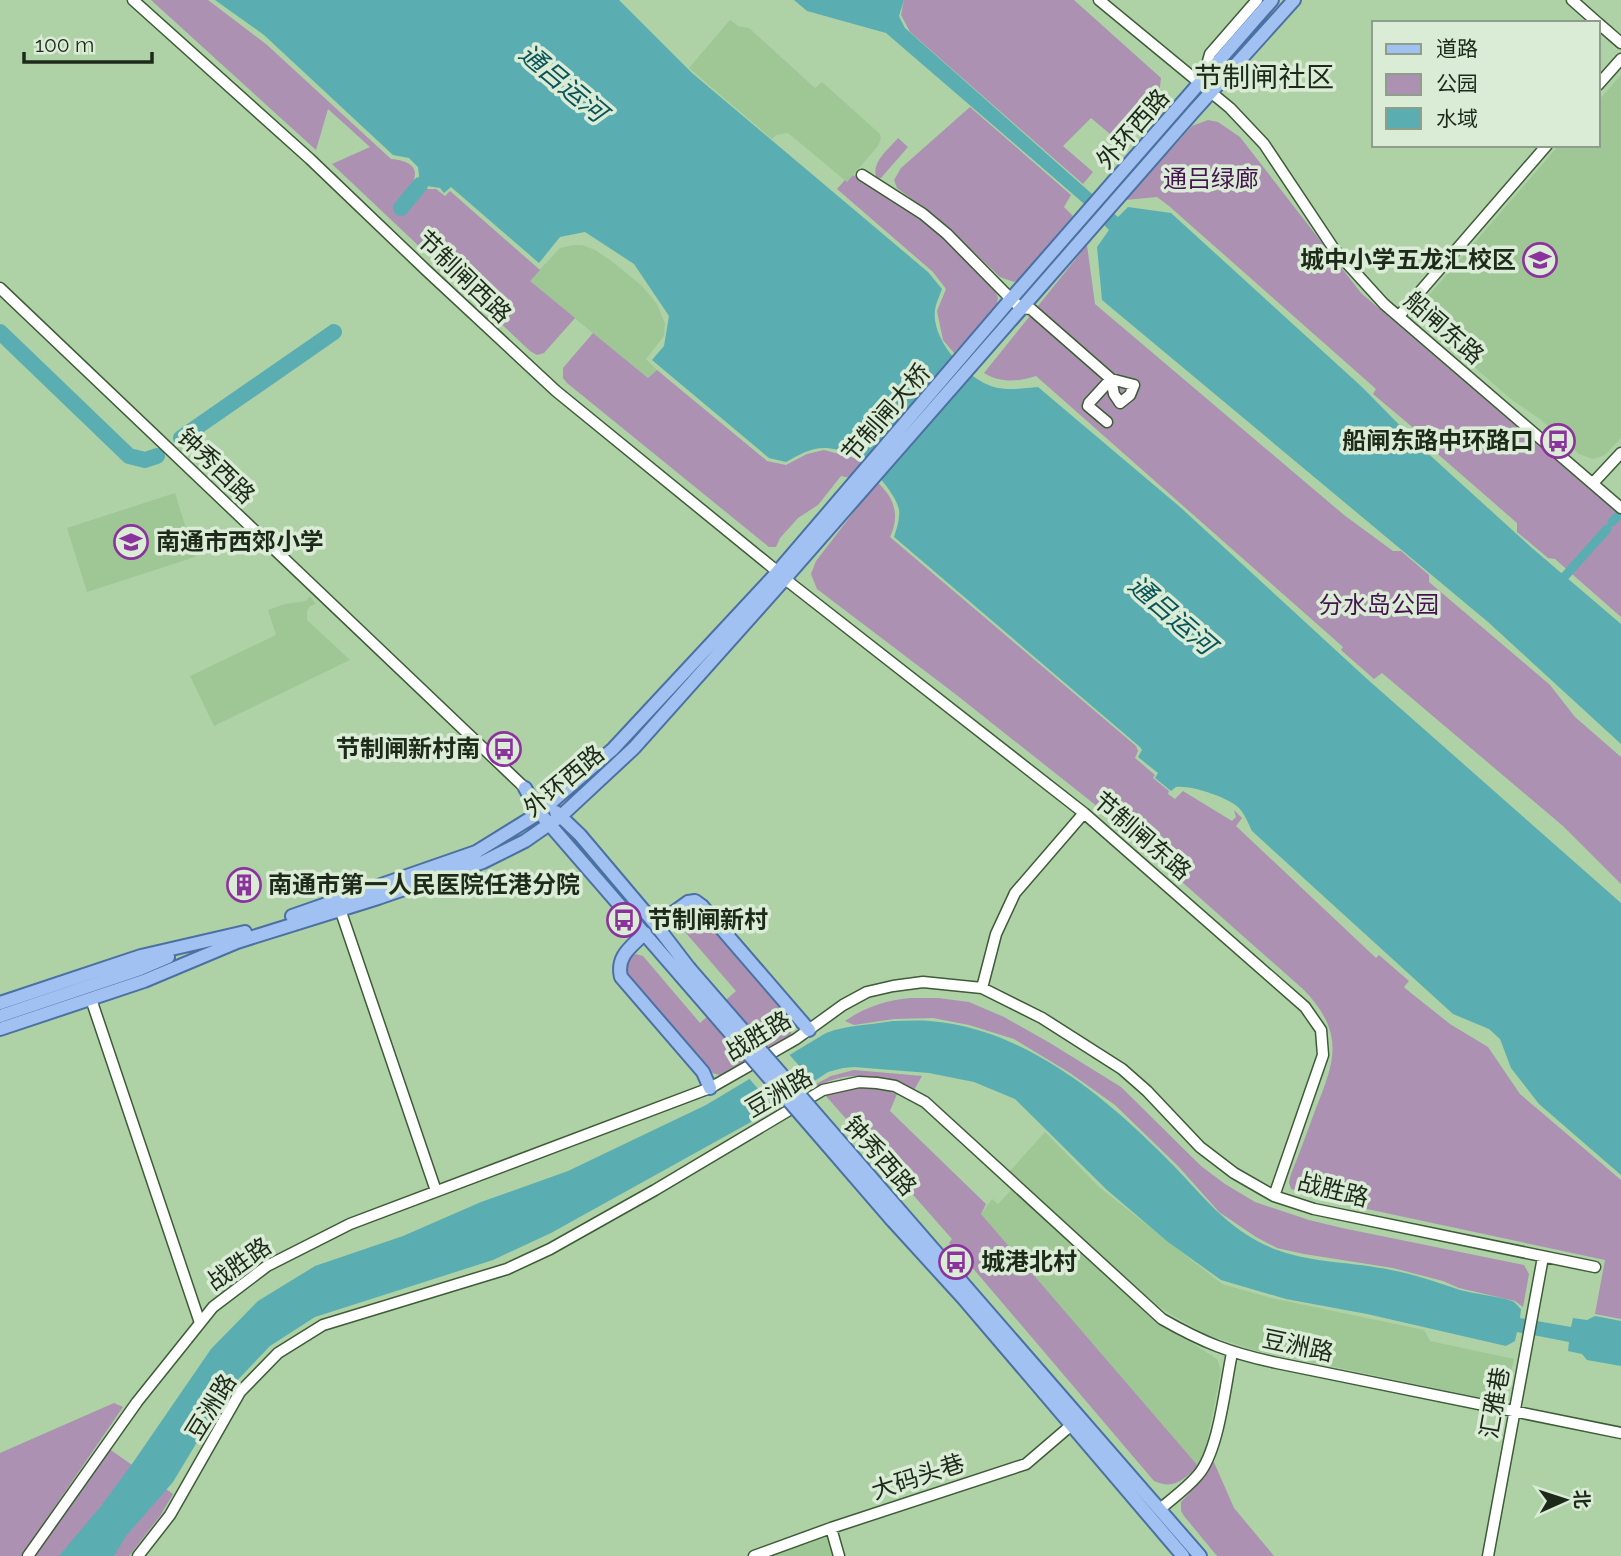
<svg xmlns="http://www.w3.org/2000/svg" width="1621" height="1556" viewBox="0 0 1621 1556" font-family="Raleway,'Noto Sans SC',sans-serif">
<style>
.built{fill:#9fc796}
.green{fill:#ac91b2}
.water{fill:#5aaeb2}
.pier{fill:#aed1a6}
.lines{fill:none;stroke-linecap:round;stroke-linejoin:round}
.canal{stroke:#5aaeb2;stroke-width:9}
.river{stroke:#5aaeb2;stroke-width:16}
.minor-casing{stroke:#3d5c37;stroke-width:13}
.major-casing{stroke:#4b71a2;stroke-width:16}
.minor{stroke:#fff;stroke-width:10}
.major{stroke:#a2c1f3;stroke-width:12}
.major-bridge-casing{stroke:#4b71a2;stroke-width:16;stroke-linecap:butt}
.major-bridge{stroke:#a2c1f3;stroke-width:12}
.labels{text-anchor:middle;stroke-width:7;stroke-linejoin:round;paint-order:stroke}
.street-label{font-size:24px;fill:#1d2a1a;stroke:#daecd6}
.park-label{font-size:24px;fill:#451450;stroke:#daecd6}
.poi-label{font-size:24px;font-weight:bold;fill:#1d2a1a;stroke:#daecd6;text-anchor:start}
.water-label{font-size:26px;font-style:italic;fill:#095559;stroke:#daecd6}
.quarter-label{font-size:28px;fill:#1d2a1a;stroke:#daecd6}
</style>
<rect width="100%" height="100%" fill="#aed1a6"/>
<!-- built -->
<path class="built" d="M730 20 738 26 749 28 815 88 822 82 880 134 881 139 878 146 847 182 788 133 776 135 772 139 689 68Z
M1621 75V438L1605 455 1593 459 1579 454 1540 419 1512 400 1431 329 1424 322 1422 312 1424 301 1559 145H1598V101Z
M573 245H582L595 250 613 262 642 286 657 304 665 324 664 336 646 359 657 370 648 378 529 281 560 248Z
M175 493 195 557 87 592 67 528Z
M310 596 316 604 310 606 307 611V620L350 660 214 726 190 676 276 635 268 610 285 604 306 601Z
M1045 1132 1099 1187 1222 1284 1271 1298 1424 1330 1430 1341 1514 1359 1506 1392 1496 1399H1487L1253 1350 1205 1334 1172 1315 1157 1305 1009 1172Z
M1013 1188 1149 1316 1217 1359 1221 1370 1220 1376 1207 1443 1198 1466 1086 1340 981 1214 992 1199 998 1204Z
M831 1534 838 1556H762Z"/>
<!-- green -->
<path class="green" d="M151 0H208L266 44 391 159C432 163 411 187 397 207L400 211 425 189H436L445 196 450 191 540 270 530 281 575 318 544 353 537 355 530 351 332 164 370 147 328 109 316 150Z
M904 0H1074L1161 78 1158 104 1122 144 1091 118 1063 146 1093 172 1083 184 910 32 901 15Z
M970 107 1071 195 1064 207 1073 216 1019 280 1014 282 1000 277 943 223 897 188 894 180 901 168Z
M1208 120 1218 122 1240 137 1361 293 1621 516V617L1555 559 1548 558 1517 532V523L1432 449 1429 452 1418 442 1423 436 1373 394 1376 389 1169 206 1157 197 1125 200 1192 126Z
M898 138 908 147 881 178 877 179C870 163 888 150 898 138Z
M853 175C911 210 953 239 996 293L998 298 996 308 954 353 943 340 937 311 946 289 933 272 837 189 845 180 847 182Z
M1087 245 1095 304 1344 515 1393 551H1401L1429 575V582L1550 685 1575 717 1621 757V884L1563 826 1382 673 1374 679 1341 650 1343 647 1036 376C1018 382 1000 383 984 373Z
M593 333 648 378 657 370 767 461 786 465 807 454 824 450 858 459 862 462 850 478 841 476 818 505 798 518 780 538 776 547H769L567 383 563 378V368Z
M877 482C895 498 900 516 890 537L1136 746 1138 751 1135 758 1155 775 1153 778 1169 791 1168 794 1175 799 1183 791 1232 821 1236 817 1234 810 1242 818 1236 826 1376 958 1379 955 1409 981 1404 987 1406 989 1450 1024 1488 1047 1520 1094 1621 1180V1319L1595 1314 1605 1260 1325 1200 1291 1189 1289 1182 1291 1174C1300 1152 1308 1130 1316 1108 1336 1059 1344 1032 1304 990L1093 803 954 693 817 589 811 574 816 561Z
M691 908 699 911 792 1018C795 1029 792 1033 785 1041L725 1074 719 1075 710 1072 625 971 628 957 636 954 643 956 700 1023 736 991 679 925 677 926V918L682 910Z
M910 998H938L969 1002 1004 1017 1050 1043 1121 1087 1201 1166 1225 1184 1255 1202 1309 1220 1342 1228 1524 1265 1529 1274 1523 1307 1515 1301 1459 1288 1443 1281 1393 1268 1304 1254 1277 1248 1256 1237 1219 1212 1179 1167 1115 1105 1070 1073 1014 1039 969 1025 933 1018 894 1019 854 1025 845 1021C865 1007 887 1000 910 998Z
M854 1070 922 1076 914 1090C884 1074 848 1070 818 1086L816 1084 831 1076Z
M859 1087 882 1089 897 1094 890 1111 986 1204 981 1214 1198 1466C1183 1480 1174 1490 1154 1481L977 1273 949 1243 952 1239 825 1095 836 1089Z
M114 1403 123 1407 21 1556H0V1453Z
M108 1448 173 1494 160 1516 129 1556H34Z
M1213 1460 1234 1508 1274 1556H1217L1184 1516 1181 1511V1502L1204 1478Z"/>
<!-- water -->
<path class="water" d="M215 0H619L692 73 928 272 942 289C940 295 936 303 935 310 931 340 967 379 994 387 1008 391 1024 388 1038 387L1180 507 1366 678 1621 903V1175L1539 1104 1511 1068 1500 1039 1489 1029 1453 1014 1252 831C1248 823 1245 814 1238 807 1227 797 1191 785 1176 787L1171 791 1155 778 1158 773 1138 757 1142 750 1140 747 894 537C897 528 900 519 899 510 897 495 871 466 859 458 851 452 836 449 827 448 811 447 799 455 786 462L769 458 652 360 664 346 669 316 634 264 585 232 560 237 539 263 451 187 444 193 440 188 420 185 418 167 409 158 393 155 264 35Z
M794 0H904L899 16 905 28 1118 217 1128 207 1171 213 1362 387 1422 448 1532 548 1621 624V744L1488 622 1102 300 1097 247 1109 230 1082 202 886 33 807 11Z
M893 1021C905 1021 917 1020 930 1021 1023 1028 1105 1096 1168 1160 1203 1195 1227 1231 1277 1250 1312 1263 1354 1262 1391 1270 1414 1274 1436 1282 1457 1289 1467 1293 1510 1298 1514 1302 1517 1304 1518 1307 1521 1309L1520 1318 1571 1327 1573 1318 1587 1320 1595 1316 1621 1321V1366L1587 1360 1582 1354 1568 1351 1569 1342 1517 1332 1515 1341 1506 1346 1367 1314 1286 1299 1221 1280 1168 1242 1107 1190 1015 1099 974 1082 929 1073 854 1067 843 1068 828 1072 760 1117 551 1233 493 1260 315 1317 270 1346 229 1389 173 1482 126 1536 114 1556H59L101 1506 132 1464 211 1349 258 1301 315 1266 403 1236 481 1202 568 1171 639 1137 706 1105 826 1033C847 1025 870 1025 893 1021Z"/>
<!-- pier -->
<path class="pier" d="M787 1052 816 1085 777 1111 747 1076Z"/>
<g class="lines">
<!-- canal -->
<path class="canal" d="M1612 522 1618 516
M1565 576 1607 529"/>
<!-- river -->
<path class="river" d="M401 208 420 185
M0 332 129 456 145 460 157 456
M181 438 334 332"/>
<!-- minor casing -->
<g class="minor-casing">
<path id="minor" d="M133 0 310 159 427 271 556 391 778 572
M1099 0 1230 108 1264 144 1334 249 1384 304 1621 508
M1572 0 1598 23
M1598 23 1621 43
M1204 76 1210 54 1257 0
M1598 85 1621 59
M862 175 923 214 947 234 1011 299 1021 308 1031 309 1111 379 1114 394 1120 403 1130 395 1134 385 1111 379 1089 403 1088 406 1107 422
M0 288 525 788
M1399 316 1547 145
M1593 483 1621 453
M785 579 1084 813 1305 1007 1321 1030 1323 1055 1274 1196
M340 909 436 1191
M982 988 996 934 1015 893 1084 813
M91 999 200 1323
M1160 1509C1173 1498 1187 1488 1198 1475 1219 1451 1225 1386 1232 1353
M831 1528 839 1556
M28 1556 137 1402 213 1307 267 1266 350 1224 710 1088 796 1039 843 1005 867 992 893 986 923 982 982 988 1042 1018 1122 1069 1147 1091 1200 1147 1234 1173 1274 1196 1314 1209 1595 1267
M138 1556 170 1515 240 1392 278 1353 323 1325 507 1269 550 1249 655 1190 823 1090 859 1082 877 1083 895 1086 925 1102 1162 1319C1204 1343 1230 1353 1277 1363L1621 1433
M754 1556 831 1528 1026 1464 1075 1422
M1488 1556 1543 1257"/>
</g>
<!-- major casing -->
<g class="major-casing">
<path id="major" d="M556 812 580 835 656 925 689 968
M539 813 613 749 774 576 1011 299 1272 0
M544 818 681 976
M292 916 476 852 539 813 525 788
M656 925 688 902 695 901 702 906 809 1030
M645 933C631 947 616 956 621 977L703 1072 710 1088
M0 1003 141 956 245 932
M0 1016 140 969 168 957
M0 1029 144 981 237 942 378 898 483 862 525 841 561 816 634 748 782 582 1194 111 1294 0
M901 1212 1200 1556
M892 1220 964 1299 1183 1556"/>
</g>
<!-- minor -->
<use href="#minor" class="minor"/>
<!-- major -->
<use href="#major" class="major"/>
<!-- major-bridge casing -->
<g class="major-bridge-casing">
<path id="major-bridge" d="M689 968 901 1212
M681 976 892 1220"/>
</g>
<!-- major-bridge -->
<use href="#major-bridge" class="major-bridge"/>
</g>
<!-- icons -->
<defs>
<g id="school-ring" transform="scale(1.75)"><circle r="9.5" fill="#daecd6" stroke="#8b329e" stroke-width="1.5"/><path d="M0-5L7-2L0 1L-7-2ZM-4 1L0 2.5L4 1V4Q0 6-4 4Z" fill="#8b329e"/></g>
<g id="bus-ring" transform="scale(1.75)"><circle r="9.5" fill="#daecd6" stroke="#8b329e" stroke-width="1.5"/><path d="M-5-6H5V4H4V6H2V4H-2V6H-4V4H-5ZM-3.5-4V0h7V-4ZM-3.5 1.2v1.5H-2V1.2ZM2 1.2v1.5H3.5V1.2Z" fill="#8b329e"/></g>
<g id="building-ring" transform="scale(1.75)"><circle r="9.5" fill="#daecd6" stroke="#8b329e" stroke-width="1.5"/><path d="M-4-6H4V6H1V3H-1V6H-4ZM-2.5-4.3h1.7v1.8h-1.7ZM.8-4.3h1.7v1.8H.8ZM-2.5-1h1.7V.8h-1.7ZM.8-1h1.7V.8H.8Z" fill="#8b329e"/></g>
</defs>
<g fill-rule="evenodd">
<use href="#school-ring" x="1540" y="260"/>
<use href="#bus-ring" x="1558" y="441"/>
<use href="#school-ring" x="131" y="542"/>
<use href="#bus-ring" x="504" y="749"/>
<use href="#building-ring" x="244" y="885"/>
<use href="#bus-ring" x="624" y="920"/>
<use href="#bus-ring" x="956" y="1262"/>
</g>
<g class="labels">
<!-- street labels -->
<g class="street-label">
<text transform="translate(1133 129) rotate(-49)" y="8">外环西路</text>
<text transform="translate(464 277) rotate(44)" y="8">节制闸西路</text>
<text transform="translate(1444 328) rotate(41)" y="8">船闸东路</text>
<text transform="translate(886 413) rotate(-49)" y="8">节制闸大桥</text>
<text transform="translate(216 466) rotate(44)" y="8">钟秀西路</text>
<text transform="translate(564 781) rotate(-40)" y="8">外环西路</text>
<text transform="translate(1142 836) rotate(41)" y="8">节制闸东路</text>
<text transform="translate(758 1036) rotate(-31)" y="8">战胜路</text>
<text transform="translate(779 1093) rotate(-30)" y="8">豆洲路</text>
<text transform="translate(880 1156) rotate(49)" y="8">钟秀西路</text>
<text transform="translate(1333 1190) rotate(14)" y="8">战胜路</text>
<text transform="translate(239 1264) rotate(-35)" y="8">战胜路</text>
<text transform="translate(1298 1346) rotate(12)" y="8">豆洲路</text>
<text transform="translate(1495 1403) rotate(-80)" y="8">汇雅巷</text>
<text transform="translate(211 1407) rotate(-58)" y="8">豆洲路</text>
<text transform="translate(918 1477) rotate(-18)" y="8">大码头巷</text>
</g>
<!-- park labels -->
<g class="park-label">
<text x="1211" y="187">通吕绿廊</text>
<text x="1379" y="613">分水岛公园</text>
</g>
<!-- poi labels -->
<g class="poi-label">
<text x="1516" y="268" text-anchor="end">城中小学五龙汇校区</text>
<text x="1534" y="449" text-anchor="end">船闸东路中环路口</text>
<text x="156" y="550">南通市西郊小学</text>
<text x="480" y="757" text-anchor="end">节制闸新村南</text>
<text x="268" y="893">南通市第一人民医院任港分院</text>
<text x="648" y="928">节制闸新村</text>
<text x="981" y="1270">城港北村</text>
</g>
<!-- water labels -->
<g class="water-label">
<text transform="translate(563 83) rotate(40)" y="9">通吕运河</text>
<text transform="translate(1172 615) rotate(41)" y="9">通吕运河</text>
</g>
<!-- quarter labels -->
<g class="quarter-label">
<text x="1264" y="87">节制闸社区</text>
</g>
</g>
<!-- legend -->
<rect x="1372" y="21" width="228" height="126" fill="#daecd6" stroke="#8e9e8b" stroke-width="2"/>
<rect x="1386" y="44" width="35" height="10" fill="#a2c1f3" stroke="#8e9e8b" stroke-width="2"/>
<text x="1436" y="56" font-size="21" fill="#1d2a1a">道路</text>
<rect x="1386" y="74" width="35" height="21" fill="#ac91b2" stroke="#8e9e8b" stroke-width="2"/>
<text x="1436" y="91" font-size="21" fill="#1d2a1a">公园</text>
<rect x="1386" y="108" width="35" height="21" fill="#5aaeb2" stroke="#8e9e8b" stroke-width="2"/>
<text x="1436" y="126" font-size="21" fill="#1d2a1a">水域</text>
<!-- north arrow -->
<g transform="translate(1565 1500) rotate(87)" stroke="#daecd6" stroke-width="5" paint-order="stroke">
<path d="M0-5L12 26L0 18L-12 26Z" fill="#1d2a1a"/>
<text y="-10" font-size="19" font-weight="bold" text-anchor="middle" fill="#1d2a1a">北</text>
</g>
<!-- scale -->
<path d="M24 52v10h128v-10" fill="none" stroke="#1d2a1a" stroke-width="3.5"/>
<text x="35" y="52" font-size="21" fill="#1d2a1a" stroke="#daecd6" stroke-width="5" paint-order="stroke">100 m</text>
</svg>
